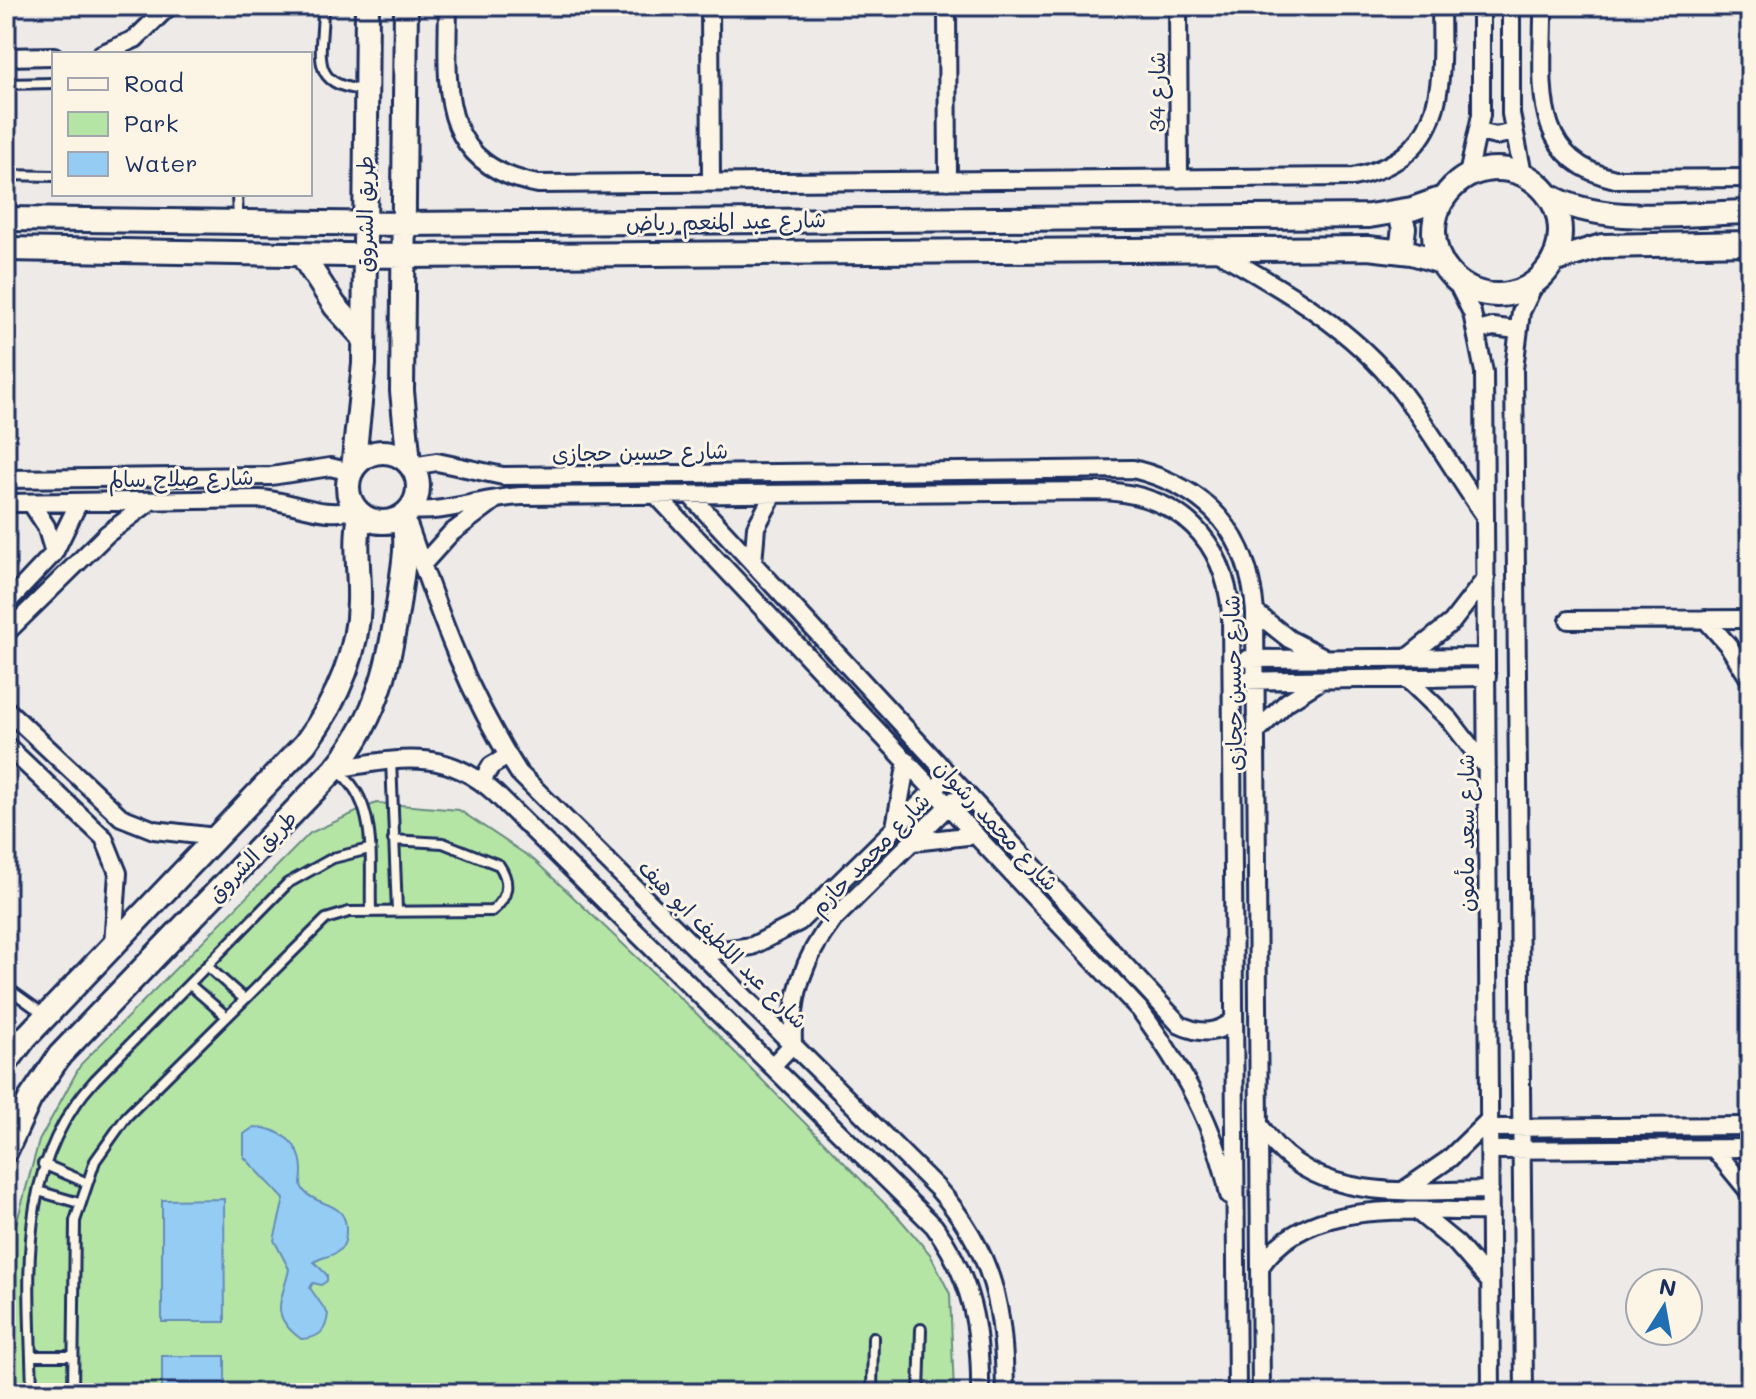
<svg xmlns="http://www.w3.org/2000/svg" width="1756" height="1399" viewBox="0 0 1756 1399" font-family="Mali,'Playpen Sans Arabic',sans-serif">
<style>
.green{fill:#b5e5a5;stroke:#688a82;stroke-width:2}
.water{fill:#95ccf4;stroke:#648db8;stroke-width:2}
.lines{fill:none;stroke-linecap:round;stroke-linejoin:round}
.lane-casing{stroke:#1b2f5e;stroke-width:14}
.street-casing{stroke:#1b2f5e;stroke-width:22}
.secondary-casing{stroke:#1b2f5e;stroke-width:28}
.lane{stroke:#fcf5e5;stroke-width:8}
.street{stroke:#fcf5e5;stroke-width:16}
.secondary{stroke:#fcf5e5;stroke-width:22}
.labels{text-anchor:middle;stroke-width:6;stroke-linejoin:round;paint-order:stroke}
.street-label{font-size:22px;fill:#1b2f5e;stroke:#fcf5e5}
</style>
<rect width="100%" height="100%" fill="#edeae7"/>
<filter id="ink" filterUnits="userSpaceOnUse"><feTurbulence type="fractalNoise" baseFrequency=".0125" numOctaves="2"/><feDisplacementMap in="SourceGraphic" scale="16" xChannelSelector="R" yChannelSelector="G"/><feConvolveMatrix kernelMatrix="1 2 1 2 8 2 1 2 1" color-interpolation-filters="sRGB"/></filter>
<g filter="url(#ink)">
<!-- green -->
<path class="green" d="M376 803 459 810 534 860 697 1014 900 1219 930 1254 950 1294 954 1393H15L13 1236 39 1141 81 1064 310 833Z"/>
<!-- water -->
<path class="water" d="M254 1127C280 1128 303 1144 302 1173 302 1180 299 1184 304 1191 317 1207 347 1201 346 1230 346 1239 345 1247 337 1252 330 1257 321 1257 314 1262L327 1275V1281L321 1285 313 1283 310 1288 328 1314C326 1332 319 1338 301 1339 267 1314 283 1300 289 1269L274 1240 284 1199 244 1157V1134Z
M224 1199 225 1322H162V1200Z
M162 1356H225V1393H162Z"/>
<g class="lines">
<!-- lane casing -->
<g class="lane-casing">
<path id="lane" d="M323 6C323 54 306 86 366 90
M6 84 54 83
M6 175 54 176
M237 194 238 221
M391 760 397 911
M336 770C380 800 369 864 371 911
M207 966 243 998
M189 984 226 1016
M6 987 45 1015
M43 1164 85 1182
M38 1191 79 1203
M31 1356H73
M32 1393C30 1281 13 1169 95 1080L288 883 333 858 369 849
M73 1393 75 1221 95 1161 127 1116 326 919 349 912 492 911C508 898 511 882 499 865L443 843 393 840
M872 1393 873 1337
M919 1393 921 1329"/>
</g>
<!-- street casing -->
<g class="street-casing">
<path id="street" d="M448 6C447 87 437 165 538 184L1353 177C1448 157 1442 84 1441 6
M710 6 711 183
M947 6 948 181
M1178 6 1179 179
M1511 6V114L1523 174
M1543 6C1544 77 1526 159 1615 179L1750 178
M101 54 135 39 169 6
M6 57 54 56
M1479 132 1496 136 1513 132
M1468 175 1481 115V6
M1216 251C1283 289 1351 327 1400 390 1431 430 1456 475 1485 516
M1455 279 1472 313 1484 372 1491 1393
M1478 331 1493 327 1517 330
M412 466 437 462 503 476 1133 469C1209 488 1249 534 1255 612L1261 1393
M6 479 271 476 330 467 351 472
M689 494 1180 1025C1200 1034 1216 1035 1234 1020
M656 495 1140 1010C1181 1066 1216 1126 1229 1195
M6 503 260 499C291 500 324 520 355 509
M31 503 46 526 54 553
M411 510C444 514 486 497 523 496L1105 491C1180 496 1224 539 1231 613L1237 1393
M409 527C440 616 467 693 519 773L937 1188C995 1253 1004 1309 1005 1393
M753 563 756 527 774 494
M422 565 450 534 495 500
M6 604 54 553 79 502
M1255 612 1289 639 1322 656
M1705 619 1728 645 1750 680
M1569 620 1750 619
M6 633 107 534 151 501
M1408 657 1452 622 1486 578
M1248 659 1486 657
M1406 678 1450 720 1487 768
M1232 681 1487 677
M6 709 121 817 154 830 216 837
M1256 732 1287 702 1320 681
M6 745 104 838 118 873 113 945
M335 769C398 759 444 746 496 794L934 1226C972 1278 981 1330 980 1393
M482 781 491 766 508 756
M895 827 907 761
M913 842 976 835
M701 953 752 946 799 922 942 782
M773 1065 793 1044C791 996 803 959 833 920L954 800
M1259 1124C1310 1205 1407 1191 1490 1190
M1489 1128 1750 1126
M1714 1149 1750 1193
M1490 1150 1750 1148
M1404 1190 1449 1159 1489 1120
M1418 1212 1457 1244 1490 1282
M1260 1267C1308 1195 1413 1213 1490 1211
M1524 1393 1514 369 1521 312 1536 281"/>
</g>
<!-- secondary casing -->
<g class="secondary-casing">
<path id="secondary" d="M406 6 402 391 409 463
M1434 232a63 63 0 1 1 126 0a63 63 0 1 1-126 0Z
M1548 195C1602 227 1688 213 1750 212
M1399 213 1404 228 1401 251
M6 219 404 224 1369 216 1412 209 1443 198
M6 249 404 256 1368 248 1412 253 1441 262
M302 255 335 306 364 338
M1553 261 1602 246 1750 243
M348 487a35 35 0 1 1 70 0a35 35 0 1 1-70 0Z
M353 469 364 364 367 6
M6 1063 25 1038 305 744C336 702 358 655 359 602 360 572 354 545 360 515
M6 1151 30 1099 60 1055 335 769C379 716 391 658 400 591 403 566 409 542 402 517"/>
</g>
<!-- lane -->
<use href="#lane" class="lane"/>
<!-- street -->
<use href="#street" class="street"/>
<!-- secondary -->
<use href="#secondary" class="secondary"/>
</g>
</g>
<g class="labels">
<!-- street labels -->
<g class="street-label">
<text transform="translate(1157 92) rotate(-90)" y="8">شارع 34</text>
<text transform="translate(365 214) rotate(-90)" y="8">طريق الشروق</text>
<text transform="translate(726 221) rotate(-1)" y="8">شارع عبد المنعم رياض</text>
<text transform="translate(640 452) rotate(-1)" y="8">شارع حسين حجازى</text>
<text transform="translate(181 478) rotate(-1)" y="8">شارع صلاح سالم</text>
<text transform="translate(1233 683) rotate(-91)" y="8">شارع حسين حجازى</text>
<text transform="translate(997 825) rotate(47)" y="8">شارع محمد رشوان</text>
<text transform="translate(1466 833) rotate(-90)" y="8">شارع سعد مأمون</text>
<text transform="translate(870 854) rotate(-46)" y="8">شارع محمد حازم</text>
<text transform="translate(252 856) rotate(-46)" y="8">طريق الشروق</text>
<text transform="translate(723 944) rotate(45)" y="8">شارع عبد اللطيف ابو هيف</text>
</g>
</g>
<!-- margin -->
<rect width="1756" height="1399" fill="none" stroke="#fcf5e5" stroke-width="32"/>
<rect x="16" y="16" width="1724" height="1367" fill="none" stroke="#1b2f5e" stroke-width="3" filter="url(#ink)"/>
<!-- legend -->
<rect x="52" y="52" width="260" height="144" fill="#fcf5e5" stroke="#a2a6af" stroke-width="2"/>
<rect x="68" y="78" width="40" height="12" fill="#fcf5e5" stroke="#a2a6af" stroke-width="2"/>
<text x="124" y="92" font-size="24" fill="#1b2f5e">Road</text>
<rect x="68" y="112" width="40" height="24" fill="#b5e5a5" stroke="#a2a6af" stroke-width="2"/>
<text x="124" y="132" font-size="24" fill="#1b2f5e">Park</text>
<rect x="68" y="152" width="40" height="24" fill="#95ccf4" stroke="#a2a6af" stroke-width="2"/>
<text x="124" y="172" font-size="24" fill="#1b2f5e">Water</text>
<!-- north arrow -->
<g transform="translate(1664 1307) rotate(11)"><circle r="38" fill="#fcf5e5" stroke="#a2a6af" stroke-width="2"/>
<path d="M0-6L14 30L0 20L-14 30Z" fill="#1f6fb2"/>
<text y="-12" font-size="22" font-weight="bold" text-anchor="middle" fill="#1b2f5e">N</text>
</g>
</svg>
